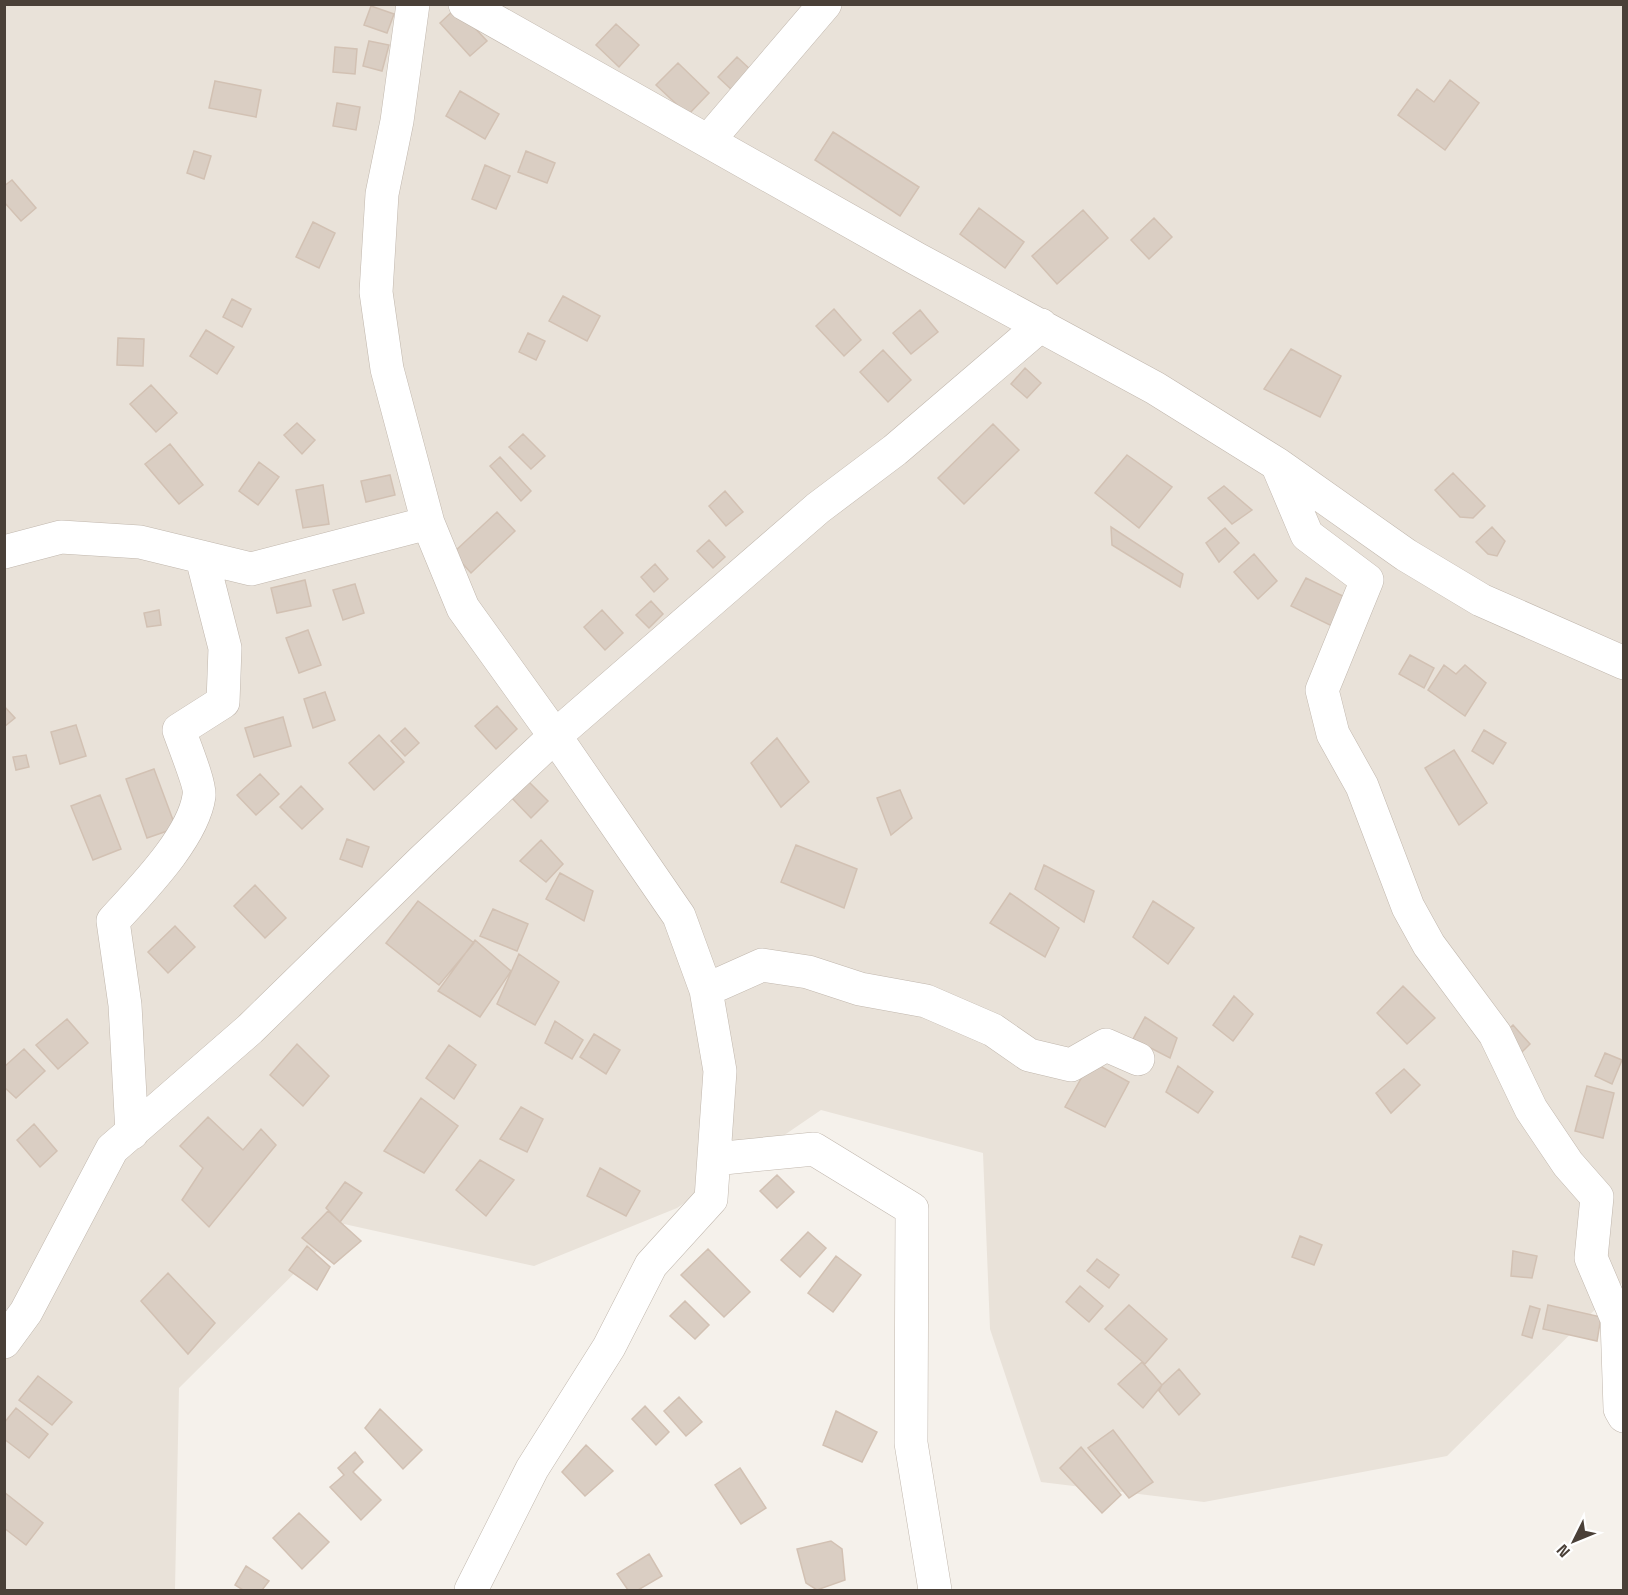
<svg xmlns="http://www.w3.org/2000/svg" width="1628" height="1595" viewBox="0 0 1628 1595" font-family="'Space Grotesk',sans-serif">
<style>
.residential{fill:#e9e2d9}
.building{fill:#dacec3;stroke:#d2c1b3;stroke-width:1.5}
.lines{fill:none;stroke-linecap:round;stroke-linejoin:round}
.minor-casing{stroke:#c1b7ad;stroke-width:34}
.minor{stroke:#fff;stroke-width:33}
</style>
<rect width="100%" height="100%" fill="#f5f1eb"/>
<!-- residential -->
<path class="residential" d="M5 5H1623V1282L1447 1456 1204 1502 1041 1482 990 1329 983 1153 821 1110 677 1208 534 1266 344 1224 179 1388 175 1590H5Z"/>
<!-- building -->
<path class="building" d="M371 6 394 14 387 33 364 25Z
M456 8 487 41 470 56 440 23Z
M616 24 639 45 619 67 596 45Z
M369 41 389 45 382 71 363 66Z
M335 47 357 49 355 74 333 72Z
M737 57 752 71 733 91 718 77Z
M678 63 709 93 688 115 656 85Z
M1450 80 1479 103 1445 150 1398 115 1417 89 1434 102Z
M215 81 261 90 256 117 209 108Z
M460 91 499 114 485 139 446 116Z
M337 103 360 107 356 130 333 126Z
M833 132 919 187 900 216 815 160Z
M194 151 211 156 204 179 187 173Z
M526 151 555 163 547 183 518 172Z
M485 165 510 176 496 209 472 199Z
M12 180 36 208 21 221 4 202V186Z
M979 208 1024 242 1005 268 960 234Z
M1083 210 1108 238 1057 284 1032 256Z
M1154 218 1172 237 1149 259 1131 240Z
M313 222 335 233 319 268 296 257Z
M563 296 600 316 587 341 549 321Z
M232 299 251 309 242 327 223 317Z
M834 309 861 340 844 356 816 326Z
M920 310 938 332 911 354 893 333Z
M206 330 234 347 217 374 190 356Z
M528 333 545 341 536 360 519 352Z
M118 338 144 339 143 366 117 365Z
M1291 349 1341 376 1320 417 1264 389Z
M883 350 911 380 888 402 860 372Z
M1025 368 1041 383 1027 398 1011 384Z
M151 385 177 413 156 432 130 404Z
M297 423 315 440 302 454 284 435Z
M993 424 1019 450 964 504 938 478Z
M523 434 545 456 531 469 509 447Z
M170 444 203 485 179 504 145 464Z
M1127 455 1172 487 1139 528 1095 493Z
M500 457 531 491 521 501 490 466Z
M259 462 279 477 258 505 239 491Z
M1453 473 1485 506 1473 518 1460 517 1435 490Z
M390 475 395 495 366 502 361 481Z
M323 485 329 524 303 528 296 490Z
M1224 486 1252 510 1232 524 1208 498Z
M725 491 743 512 726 526 709 506Z
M497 512 515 531 471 573 453 553Z
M1111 527 1183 574 1180 587 1112 545Z
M1492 527 1505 541 1497 556 1488 554 1476 542Z
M1225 528 1239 543 1219 562 1206 543Z
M709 540 725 557 713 568 697 551Z
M1254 554 1277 581 1258 599 1234 572Z
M655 564 668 579 654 592 641 577Z
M1306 578 1347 598 1334 627 1291 606Z
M305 580 311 606 277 613 271 588Z
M355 584 364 613 343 620 333 590Z
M651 601 663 614 649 628 636 615Z
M159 610 161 625 147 627 144 613Z
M602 610 623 633 605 650 584 627Z
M308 630 321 665 299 673 286 638Z
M1410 655 1434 668 1424 688 1399 674Z
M1444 665 1456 674 1465 665 1486 683 1465 716 1428 690Z
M325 692 335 720 313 728 304 699Z
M4 706 15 718 4 727Z
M497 706 517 729 496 749 475 726Z
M283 717 291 746 254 757 245 728Z
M76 725 86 756 60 764 51 732Z
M405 728 419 743 405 756 391 741Z
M1484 730 1506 743 1493 764 1472 751Z
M379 735 404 762 374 790 349 763Z
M777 738 809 782 781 807 751 763Z
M1454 750 1487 803 1459 825 1425 768Z
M26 755 29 767 16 770 13 757Z
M154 769 176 828 147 838 126 779Z
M260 774 279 794 256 815 237 795Z
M527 780 548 801 531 818 510 796Z
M301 786 323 809 302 829 280 807Z
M900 790 912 818 891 835 877 798Z
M100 795 121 849 93 860 71 806Z
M347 839 369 847 362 867 340 859Z
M541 840 563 864 546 882 520 861Z
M796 845 857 869 844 908 781 882Z
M1044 865 1094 891 1084 922 1035 889Z
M560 873 593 891 584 921 546 899Z
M255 885 286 918 265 938 234 906Z
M1010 893 1059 928 1045 957 990 923Z
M418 901 474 943 439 985 386 943Z
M1153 901 1194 928 1168 964 1133 937Z
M493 909 528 924 517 951 480 936Z
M175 926 195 947 168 973 148 952Z
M475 940 511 971 480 1017 438 991Z
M519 954 559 982 535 1025 497 1004Z
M1403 986 1435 1018 1407 1044 1377 1013Z
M1234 996 1253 1014 1233 1041 1213 1025Z
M1145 1017 1177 1038 1170 1058 1133 1039Z
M67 1019 88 1043 58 1069 36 1045Z
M555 1021 583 1040 572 1059 545 1043Z
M1513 1025 1530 1044 1521 1053 1503 1034Z
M594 1034 620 1050 606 1074 580 1057Z
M297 1044 329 1076 303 1106 270 1075Z
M449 1045 476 1065 454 1099 426 1078Z
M24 1049 45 1071 16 1098 4 1087V1067Z
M1605 1053 1622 1060 1612 1084 1595 1076Z
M1091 1061 1129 1082 1105 1127 1065 1107Z
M1178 1066 1213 1092 1198 1113 1166 1092Z
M1404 1069 1420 1085 1391 1113 1376 1093Z
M1587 1086 1614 1093 1603 1138 1575 1131Z
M421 1098 458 1126 424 1173 384 1151Z
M521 1107 543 1119 527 1152 500 1139Z
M208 1117 243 1150 261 1129 276 1145 209 1227 182 1200 203 1168 180 1146Z
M34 1124 57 1151 40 1167 17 1140Z
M480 1160 514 1180 486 1216 456 1190Z
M600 1168 640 1191 626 1216 587 1196Z
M777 1175 794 1192 777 1208 760 1191Z
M345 1182 362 1193 340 1222 326 1208Z
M328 1211 361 1241 334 1264 302 1238Z
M808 1232 826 1248 800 1277 781 1260Z
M1300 1236 1322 1245 1314 1265 1292 1257Z
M307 1246 330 1267 317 1290 289 1270Z
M708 1249 750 1292 724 1317 681 1275Z
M1513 1251 1537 1256 1532 1278 1511 1276Z
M836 1256 861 1275 833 1312 808 1293Z
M1097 1259 1119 1275 1109 1288 1087 1271Z
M168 1273 215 1323 188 1354 141 1301Z
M1080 1286 1103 1306 1089 1322 1066 1302Z
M685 1301 709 1325 695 1339 670 1316Z
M1129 1305 1167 1339 1145 1364 1105 1329Z
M1548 1305 1601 1317 1597 1341 1543 1329Z
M1530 1306 1540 1309 1532 1338 1522 1335Z
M1142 1362 1162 1385 1143 1408 1118 1384Z
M1179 1369 1200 1394 1179 1415 1159 1391 1162 1385Z
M38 1376 72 1402 52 1425 19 1400Z
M679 1397 702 1422 686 1436 664 1411Z
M645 1406 669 1432 656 1445 632 1419Z
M16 1408 48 1434 29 1458 4 1439V1423Z
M380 1409 422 1450 403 1469 365 1428Z
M836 1411 877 1432 862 1462 823 1445Z
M1113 1430 1153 1482 1129 1498 1088 1448Z
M586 1445 613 1471 585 1496 562 1472Z
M1081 1447 1121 1495 1102 1513 1060 1468Z
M355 1452 363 1462 353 1472 381 1500 361 1520 330 1487 344 1475 338 1468Z
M740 1468 766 1508 741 1524 715 1485Z
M4 1492 43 1523 26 1545 4 1528Z
M299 1513 329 1542 302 1569 273 1538Z
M831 1541 842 1549 845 1580 817 1590 806 1583 797 1549Z
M649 1554 662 1576 638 1590H628L617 1574Z
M246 1566 269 1581 262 1590H243L235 1585Z"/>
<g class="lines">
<!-- minor casing -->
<g class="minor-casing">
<path id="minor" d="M413 4 397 121 382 194 376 292 387 369 428 523 463 608 555 736 679 916 706 990 720 1071 711 1199 651 1265 609 1347 532 1469 471 1590
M465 4 917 259 1155 388 1277 464 1406 555 1481 600 1624 663
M708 141 825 4
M1277 464 1307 535 1367 580 1322 690 1333 734 1362 786 1408 907 1429 945 1495 1034 1531 1109 1568 1164 1597 1197 1591 1258 1617 1319 1620 1409 1624 1416
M4 552 61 537 140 542 251 569 428 523
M706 990 762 965 808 972 860 989 926 1001 993 1030 1029 1055 1071 1065 1106 1045 1138 1059
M132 1133 125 1005 113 921C141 890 193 838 199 796 201 786 183 742 179 730L223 702 225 648 202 558
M714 1159 814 1149 912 1209 911 1443 935 1590
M4 1342 26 1312 112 1149 250 1029 422 861 555 736 818 508 895 450 1041 325"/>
</g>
<!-- minor -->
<use href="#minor" class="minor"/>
</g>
<!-- border -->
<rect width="1628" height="1595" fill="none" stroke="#4a4038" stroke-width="12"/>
<!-- north arrow -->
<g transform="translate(1574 1541) rotate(227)" stroke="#ffffff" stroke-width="4.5" paint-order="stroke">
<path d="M0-4.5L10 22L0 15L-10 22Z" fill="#4a4038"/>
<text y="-9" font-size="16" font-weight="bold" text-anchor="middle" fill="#4a4038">N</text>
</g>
</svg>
